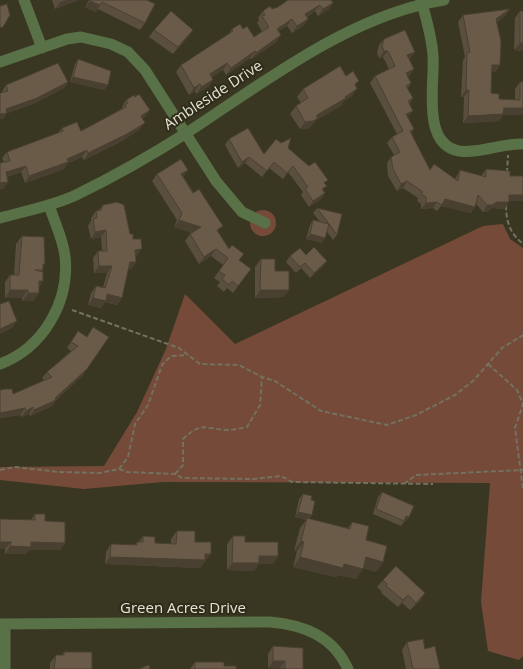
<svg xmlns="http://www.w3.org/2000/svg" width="523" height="669" viewBox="0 0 523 669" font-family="'Open Sans',sans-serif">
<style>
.green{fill:#754a39}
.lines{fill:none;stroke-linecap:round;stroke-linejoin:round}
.path{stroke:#73715f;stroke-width:2;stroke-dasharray:5 2.5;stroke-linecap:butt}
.minor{stroke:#587146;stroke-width:11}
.wall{fill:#5a4e3e}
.shaded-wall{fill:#4a4032}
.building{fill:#695b48;stroke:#4a4032}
.labels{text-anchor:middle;stroke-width:4;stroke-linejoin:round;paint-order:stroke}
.street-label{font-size:15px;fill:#e5e4d7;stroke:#2f2d19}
</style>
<rect width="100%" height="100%" fill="#393722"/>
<!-- green -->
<path class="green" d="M250 223a13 13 0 1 1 26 0a13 13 0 1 1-26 0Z
M503 224 510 239 523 248V656L519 660 488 651 481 602 490 483 163 482 84 489 0 480V467L104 466 137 412 166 349 185 294 235 344 483 226Z"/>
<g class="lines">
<!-- path -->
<path class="path" d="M507 173 508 155
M506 205C506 222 510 233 523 244
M72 310 179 348 200 364 239 365 262 377 275 381 321 411 387 425 416 415 455 395 473 381 502 348 523 335
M488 364 517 390 523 404 515 428 523 489
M119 469 128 457 135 424 148 405 162 365 171 356 187 355
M0 470 15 467 59 472 100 473 119 469 127 472 175 474 182 478 253 479 281 476 292 482 433 484
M175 474 183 465V439C202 421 205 429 227 430 234 430 241 428 247 427L260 405 262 377
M404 484 416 475 523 470"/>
<!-- minor -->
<path class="minor" d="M24 0 42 48
M421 0C426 18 432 37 433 56 435 83 421 144 459 151 480 154 502 143 523 144
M0 62 67 39 81 37 111 44 128 52 145 70 216 181 242 212 265 223
M0 218C25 211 53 206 76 195 111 178 155 153 188 132 266 81 350 15 444 0
M0 364C43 348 70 302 65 256 63 239 54 221 49 205
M0 624 270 622C304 625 333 636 348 669
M5 669V625"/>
</g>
<!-- wall -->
<path class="wall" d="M52 0H79L55 9Z
M89 0H147L145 23 140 30 98 9 96 12 85 7Z
M332 1 333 3 328 10 318 16 315 11 307 17 308 19 303 26 292 33 287 26 279 31 277 42 251 59 250 58 226 75 223 70 212 77 209 86 196 94 195 91 189 95 176 72 181 65 229 34 232 29H243L254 37 262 31 257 23 259 20 258 18 263 11Z
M510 9 505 16 497 22 500 65 495 72H491V93L499 99 515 100V89L520 82 523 115H503L499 121 463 123 464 97H461L463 60 465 57 458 22 463 15Z
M520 11 523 51 514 50 515 18Z
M154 30H193L188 37 173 54 149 37Z
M384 39 410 59H409L414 69 409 76 408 77 411 83 407 89 413 98 409 104 408 117 414 129 411 133 430 170 455 179 460 170 481 176 486 169 510 176 523 201H509L505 209 492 208 487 212H483L476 204 471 213 441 206 437 211 433 208 421 209V204L417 201 418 198 403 188 397 191 388 176 387 163 391 157 394 155 387 143 392 137 397 134 370 83 375 76 389 69 383 57 379 58 377 53 379 45Z
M78 59 108 85 104 90 70 82 75 64Z
M346 76 356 86 352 96 343 102 341 106 316 120 311 126 308 129H300L290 114 296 106 301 103 297 97 303 89Z
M68 82 64 88 33 104 7 113 3 119 2 91 6 85Z
M126 100 145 117 142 119 140 129 122 141 84 160 82 157 68 163 64 169 25 183 21 172 7 177 8 182 4 188 0 189V163L4 162 2 158 7 152 58 133 62 128 81 131 123 108 122 107Z
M229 139 264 154 288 148 325 184 323 190 325 193 321 199 309 207 301 195 303 192 288 172 283 179 269 168 262 177 245 163 238 168 225 145Z
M188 170 183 176 229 249 239 260 251 269 233 293 227 288 224 292 217 286 220 282 214 278 223 265 211 256 199 264 185 241 190 234 192 233 174 227 177 220 152 181 157 174Z
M103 205 130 234 133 239 137 256H136V262L131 269H128L122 298 117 305 105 302 101 308 88 305 91 293 96 286 103 287 107 273H94L93 258 98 251H102L101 237 91 239 88 226 91 221V218L96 211 99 210Z
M317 208 337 235 333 240 327 232 325 238 322 243 306 239 310 225 313 220 320 222 313 213Z
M22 236 43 267V270L42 272 43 281 39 287 34 301H22V298H5V282L10 275H14L16 244Z
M306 255 323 266 310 278 301 268 296 273 286 262 290 256Z
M261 259 275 271 284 297 255 298V267Z
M78 331 86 337 83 375 56 400 52 406 30 416 29 414 21 417 20 415 0 418V390L13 394 44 380 42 378 47 372 71 351 67 348Z
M382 492 409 517 405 522H404L401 526 373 514 378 497Z
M303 494 311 500 312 515 309 519 348 528 352 522 383 562 376 572 363 568 356 579 338 575 336 577 293 567 297 551H294L300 528 306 520 295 517 299 499Z
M35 514 45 521 65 543 60 550H29L26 554H5V549H0L31 520Z
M177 531 195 542 206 562H204L200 568 105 564 106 552 111 544 135 545 137 542H139L143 536 155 543 171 544V539Z
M233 536 245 542 278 556 273 564H259L254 571 227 570V544Z
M383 580 425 593 420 601 410 610 402 603 398 607 381 593 382 592 377 587Z
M407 642 425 649 440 669H406L402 650Z
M273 646 303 669 268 668V654Z
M64 652 92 669H50V663L56 655H62Z
M195 662 224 666 236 669H190Z"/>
<!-- shaded-wall -->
<path class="shaded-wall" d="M66 0H79L55 9 60 2Z
M90 1 100 5 96 12 85 7Z
M333 3 328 10 318 16 323 9Z
M320 5 315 11 300 21 305 14Z
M510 9 505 16 491 26 496 19Z
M292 19 287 26 273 35 277 29Z
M308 19 303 26 292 33 297 26Z
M193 30 188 37 173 54 178 47Z
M281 35 277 42 251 59 256 53Z
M520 43H523V51L514 50Z
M255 51 250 58 226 75 231 68Z
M384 51H388L383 57 379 58Z
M415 52 410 59 403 62 407 55Z
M227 63 223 70 206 81 210 74Z
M492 65H500L495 72H487Z
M414 69 409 76 402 80 406 73Z
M73 77 108 85 104 90 70 82Z
M213 80 209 86 196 94 201 87Z
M68 82 64 88 33 104 7 113 3 119H0V114L6 109Z
M200 84 195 91 189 95 194 88Z
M357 89 352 96 343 102 341 106 316 120 311 126 308 129H300L305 122Z
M466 90H469L464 97H461Z
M504 108H523V115H503L499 121 463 123 468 116Z
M150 110 145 117 136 123 141 116Z
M413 111 408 117 406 114Z
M145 123 140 129 122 141 84 160 88 153Z
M87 150 82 157 68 163 64 169 25 183 29 176Z
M249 157 245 163 238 168 242 162Z
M26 166 21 172 2 178 6 172Z
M188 170 183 177 181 174Z
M407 181 403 188 397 191 401 184Z
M8 182 4 188 0 189V183Z
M325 193 321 199 309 207 313 201Z
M509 195H523V201H505Z
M445 199 475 207 471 213 441 206Z
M437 202 433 208 421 209 426 203Z
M497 202H509L505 209 492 208 487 212H483L487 205Z
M179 220 201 227 196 234 174 227Z
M106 230 101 237 91 239 95 232Z
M310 234 325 238 322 243 306 239Z
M142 249 137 256 131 257 135 250Z
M216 249 211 256 199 264 204 257Z
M327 261 323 266 310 278 314 273Z
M130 262H136L131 269H125Z
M99 266H112L107 273H94Z
M39 281H43L38 289Z
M10 290H28L22 298H5Z
M260 290H289L284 297 255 298Z
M28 293H39L34 301H22Z
M107 294 122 298 117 305 105 302 101 308 88 305 93 298Z
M17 321 12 328 0 334V329Z
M87 369 83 375 55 400H56L52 406 30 416 34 410 55 398Z
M33 407 29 414 21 417 26 411Z
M25 408 20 415 0 418V413Z
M298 512 312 515 308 520 307 518 306 520 295 517Z
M406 516 409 517 405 522H404Z
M301 541 304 542 297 551H294Z
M0 542H11L5 549H0Z
M31 542 65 543 60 550H29L26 554H5L10 546Z
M211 554 200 568 105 564 110 557Z
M259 556H278L273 564H259L254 571 227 570 232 563Z
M300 557 344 564 363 569 356 579 338 575 336 577 293 567Z
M366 557 383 562 376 572 359 567Z
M425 593 420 601 410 610 416 603Z
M408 595 402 603 398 607 403 600Z
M273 661H285L280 668H268Z"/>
<!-- building -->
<path class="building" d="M90 0H147L155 4 145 23 102 2 100 5 90 1Z
M288 0H331L333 3 323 9 320 5 305 14 308 19 297 26 292 19 277 29 281 35 256 53 255 51 231 68 227 63 210 74 213 80 201 87 200 84 194 88 181 65 233 31 232 29 240 24 243 29 247 26 254 37 269 27 262 16 265 15 263 11 270 6 272 9 278 7Z
M7 4 10 15 3 27 0 28V6Z
M510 9 496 19 501 41 500 65H492L491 93 499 94V99L520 100V82H523V108H504L503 114 468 116 469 90H466L467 53 470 52 463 15Z
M171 11 193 30 178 47 154 30Z
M520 11H523V43H520Z
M405 30 415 52 407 55 414 69 406 73 411 83 406 86 413 98 408 101 413 111 406 114 414 129 410 131 430 170 434 164 458 181 460 170 486 177V169L510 171V176H523V195H509V202H497L492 205H487L478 195 475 207 445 199 442 205 437 202 426 203V197L421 194 423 192 407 181 401 184 393 169 391 157 400 152 392 137 403 131 375 76 395 66 388 51H384L382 46 384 39Z
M78 59 111 71 108 85 73 77Z
M58 63 68 82 37 98 6 109 7 113 0 114V93L8 91 6 85Z
M340 66 346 76 353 71 359 81 355 84 357 89 345 97 346 98 317 115V119L313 121 305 122 296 106 308 98 303 89Z
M139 94 150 110 141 116 145 123 127 134 88 153 87 150 67 159 68 162 29 176 26 166 6 172 8 182 0 183V163L10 161 7 152 63 131 62 128 77 122 81 131 126 107 125 105 128 103 126 100 134 95 135 97Z
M248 128 264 154 276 139 281 143 291 138 288 148 309 166 315 162 328 180 324 183 327 186 322 189 325 193 313 201 305 189 308 187 293 166 287 173 274 162 267 171 249 157 242 162 229 139Z
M181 159 188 170 181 174 193 193 199 189 208 203 223 226 217 230 229 249 232 245 244 254 239 260 251 269 238 286 232 281 229 285 222 279 225 275 219 271 228 258 216 249 204 257 190 234 201 227 179 220 182 213 157 174Z
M117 202 124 205 130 234H133V239H141L142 249 135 250 136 262H130L122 298 107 294 106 301 93 298 96 286 105 288 112 266H99L98 251H107L106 230 95 232 93 219 97 218 96 211 101 210 103 205Z
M317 208 342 214 337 235 329 224 325 238 310 234 313 220 329 224Z
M22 236 44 237 45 264H43V270H35L43 272V281H39V293H28V290H10V275H19Z
M314 247 327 261 314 273 305 263 300 267 290 256 300 248 306 255Z
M261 259H275V271H289V290H260Z
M9 301 17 321 0 329V304Z
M93 327 109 337 87 369 55 398 56 400 34 410 33 407 26 411 25 408 0 413V390L6 389H12L13 394 52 377 47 372 78 346 71 342 78 331 87 337Z
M382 492 414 506 409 517 406 516 404 521 376 509Z
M303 494 312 496 311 500 315 501 312 515 298 512Z
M35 514H45V521L65 522V543L31 542V547L10 546 11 542H0V519L35 520Z
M307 518 350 529 352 522 369 526 366 540 387 546 383 562 366 557 363 569 344 564 343 568 300 557 304 542 301 541Z
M177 531H195V542H211V554H205V560L110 557 111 544 137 545V542H143V536L155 537V543L176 544Z
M233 536H245V542H278V556H259V563H232Z
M396 566 425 593 416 603 408 595 403 600 386 586 387 584 383 580Z
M423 639 425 649 435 646 440 669H413L407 642Z
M273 646 303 648V669H285V661H273Z
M64 652H92V669H54L56 655H64Z
M195 662H224V666H236V669H195Z
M149 665 150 669H139Z"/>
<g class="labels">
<!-- street labels -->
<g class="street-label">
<text transform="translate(213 95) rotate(-33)" y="5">Ambleside Drive</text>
<text x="183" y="613">Green Acres Drive</text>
</g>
</g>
</svg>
